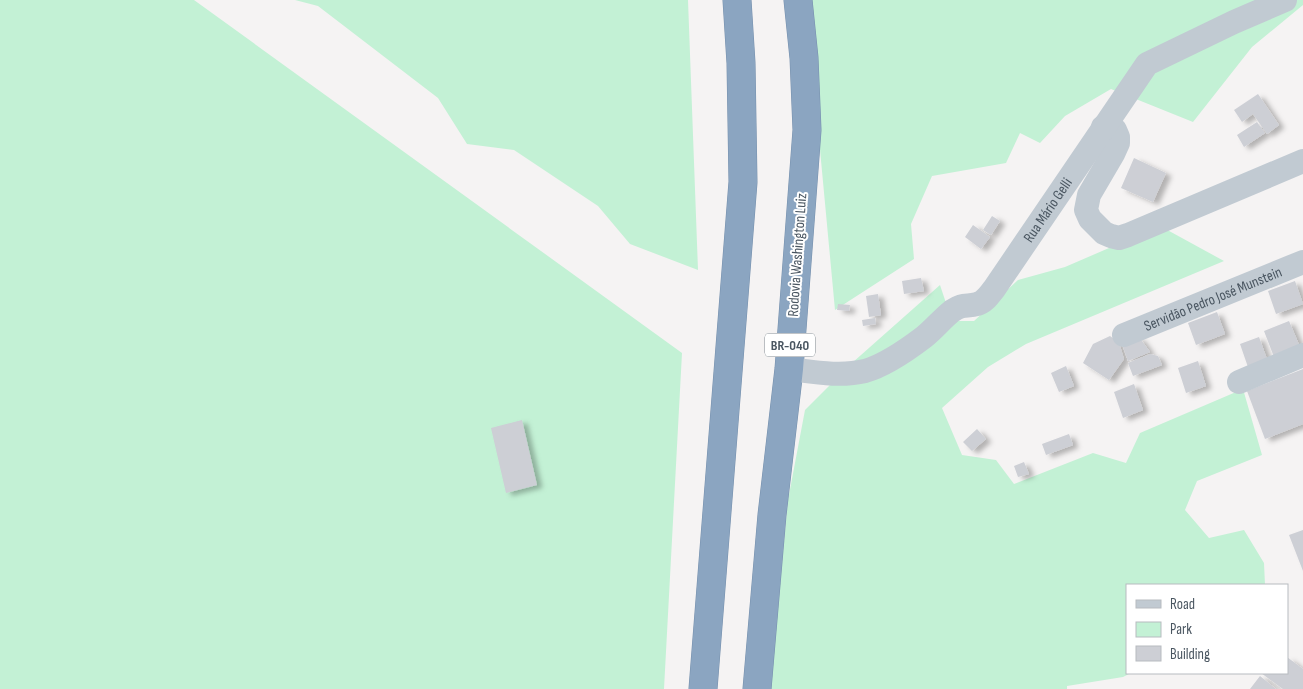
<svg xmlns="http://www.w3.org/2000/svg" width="1303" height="689" viewBox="0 0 1303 689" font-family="'Sofia Sans Condensed',sans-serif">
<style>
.green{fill:#c3f1d5}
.building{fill:#cdcfd5;filter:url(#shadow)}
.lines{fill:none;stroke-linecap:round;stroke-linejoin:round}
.highway-casing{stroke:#7690ad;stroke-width:29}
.street{stroke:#c1cad2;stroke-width:24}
.highway{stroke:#8ba5c1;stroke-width:28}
.labels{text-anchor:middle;stroke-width:4;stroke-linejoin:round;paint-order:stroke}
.shield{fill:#fff;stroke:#808990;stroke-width:1}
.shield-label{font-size:14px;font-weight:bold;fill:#4a5661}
.street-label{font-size:15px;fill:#4a5661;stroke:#fff}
</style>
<defs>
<filter id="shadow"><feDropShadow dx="5.5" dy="3" stdDeviation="2.5" flood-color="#0004"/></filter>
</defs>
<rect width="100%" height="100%" fill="#f5f3f3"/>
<!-- green -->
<path class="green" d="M0 0H194L682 353 664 689H0Z
M295 0H688L698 270 630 244 598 206 514 150 467 144 438 98 318 6Z
M806 0H1303V5L1252 47 1193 122 1111 89 1065 116 1040 143 1020 133 1006 163 932 176 911 224 914 259 835 310Z
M1160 226 1224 261 1026 344 988 367 942 408 962 455 996 460 1014 484 1093 453 1126 463 1140 433 1243 389 1262 455 1197 481 1185 510 1209 538 1244 530 1264 563 1265 585H1127V673H1131L1123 677 1067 686V689H770L788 500 805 410 852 363 940 285 952 321H974L1018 280 1065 267Z"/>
<!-- building -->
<path class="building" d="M1258 94 1279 125 1267 134 1253 114 1242 122 1234 110Z
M1257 122 1265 133 1244 147 1237 135Z
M1134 158 1166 173 1153 202 1121 188Z
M992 216 1000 221 991 235 983 230Z
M973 225 990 237 981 249 965 237Z
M921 278 924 291 904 294 902 281Z
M1295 281 1303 304 1276 314 1268 291Z
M878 294 881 315 869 317 866 296Z
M838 304 850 305 849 311 837 310Z
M1217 312 1225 334 1196 345 1188 323Z
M875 318 876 324 863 326 862 320Z
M1289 321 1300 347 1274 357 1264 331Z
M1110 336 1119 343 1124 359 1109 380 1083 363 1093 344Z
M1139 337 1150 352 1128 361 1122 344Z
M1259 337 1268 362 1249 370 1240 344Z
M1150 354 1158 356 1162 365 1133 376 1128 363Z
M1198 361 1206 386 1186 393 1178 368Z
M1066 366 1074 386 1059 392 1051 373Z
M1303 369V424L1265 439 1247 391Z
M1134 384 1143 410 1123 418 1114 392Z
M522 420 537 485 506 493 491 428Z
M977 429 986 439 972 451 963 442Z
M1069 434 1073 445 1046 455 1042 444Z
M1024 462 1029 474 1018 477 1014 466Z
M1303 530V571L1289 535Z
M1287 657 1303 669V689H1283L1261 673H1287Z
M1260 676 1276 689H1250Z"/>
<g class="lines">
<!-- highway casing -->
<g class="highway-casing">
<path id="highway" d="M703 689 743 182 741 63 737 0
M757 689 772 515 789 369 807 130 804 58 798 0"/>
</g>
<!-- street -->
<g class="street">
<path d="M1103 127 1115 130 1118 137V143L1113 154 1089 195 1086 210 1090 219 1104 233 1111 236 1119 238 1128 235 1303 161"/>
<path id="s1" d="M1124 335 1303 262"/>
<path id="s2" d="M789 369C814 372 840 377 865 371 886 365 907 350 924 337 934 329 942 319 952 311 963 303 967 307 977 304 985 302 989 295 994 289L1147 64 1234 22 1285 0"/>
<path d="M1239 382 1303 355"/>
</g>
<!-- highway -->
<use href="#highway" class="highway"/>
</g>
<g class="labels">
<!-- shield labels -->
<rect class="shield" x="765" y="333.5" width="50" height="23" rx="4"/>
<g class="shield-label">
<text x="790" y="350">BR-040</text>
</g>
<!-- street labels -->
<g class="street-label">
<text dy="5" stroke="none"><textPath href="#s2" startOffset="328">Rua Mário Gelli</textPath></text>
<text transform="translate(797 255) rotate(-86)" y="5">Rodovia Washington Luiz</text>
<text dy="5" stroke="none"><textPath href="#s1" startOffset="96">Servidão Pedro José Munstein</textPath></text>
</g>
</g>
<!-- legend -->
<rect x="1126" y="584" width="162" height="90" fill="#ffffff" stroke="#b7bbc0"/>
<rect x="1136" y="600" width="25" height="8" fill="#c1cad2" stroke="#b7bbc0"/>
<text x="1170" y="609" font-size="15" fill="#4a5661">Road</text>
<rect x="1136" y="622" width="25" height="15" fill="#c3f1d5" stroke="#b7bbc0"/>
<text x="1170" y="634" font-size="15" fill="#4a5661">Park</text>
<rect x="1136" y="646" width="25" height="15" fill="#cdcfd5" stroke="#b7bbc0"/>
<text x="1170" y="659" font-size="15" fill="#4a5661">Building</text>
</svg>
